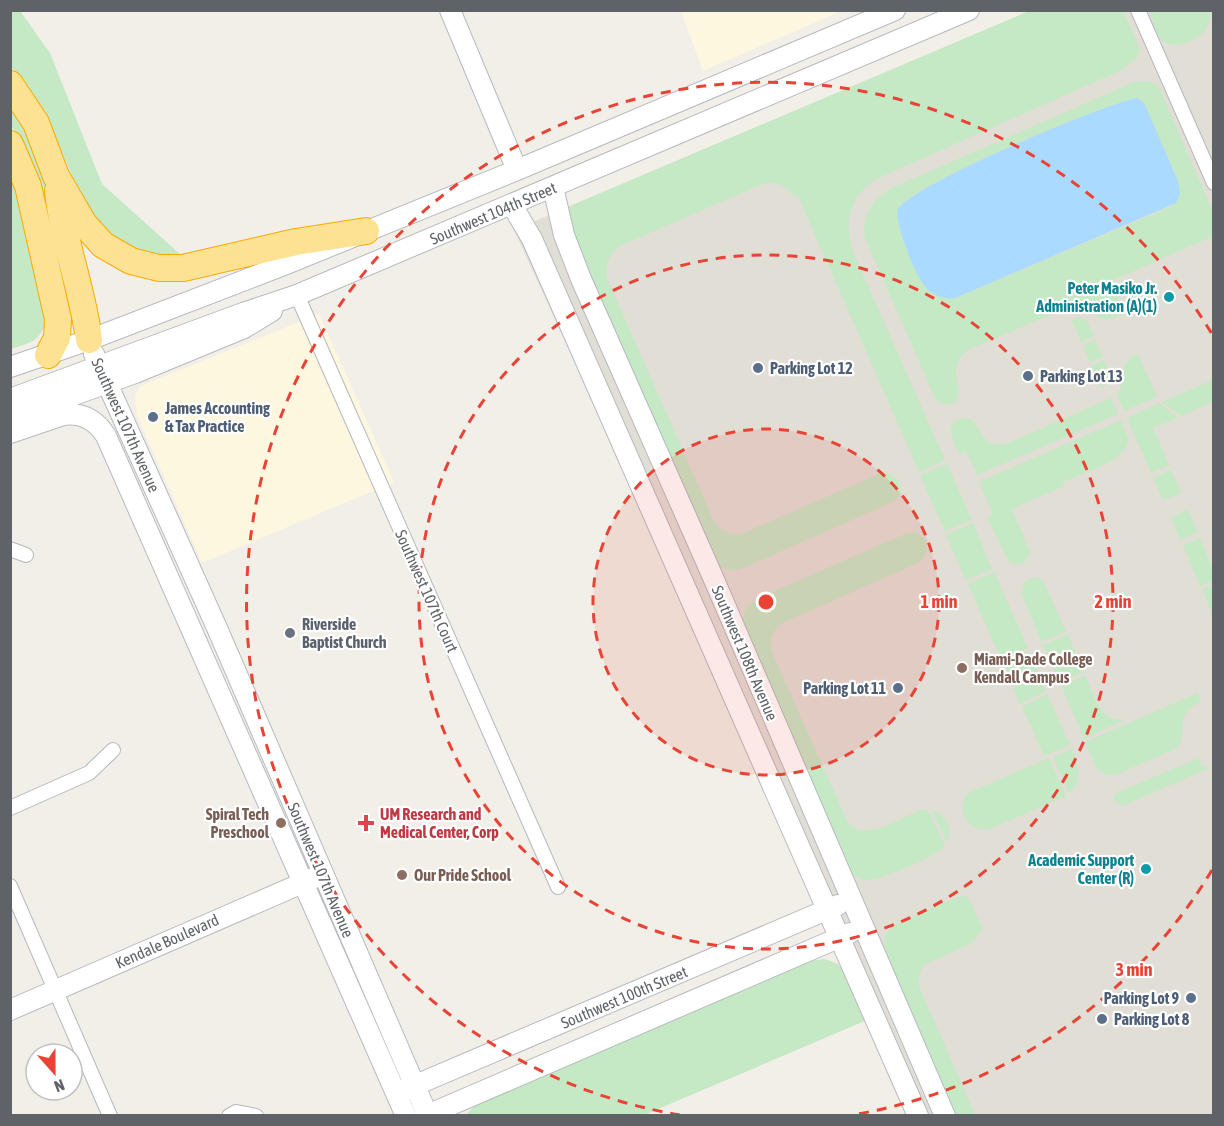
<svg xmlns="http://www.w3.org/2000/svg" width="1224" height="1126" viewBox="0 0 1224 1126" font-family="'Asap Condensed',sans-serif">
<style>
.commercial{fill:#fef7e0}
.education{fill:#e1ded6}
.green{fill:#c5e8c5;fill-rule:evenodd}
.water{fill:#aadaff}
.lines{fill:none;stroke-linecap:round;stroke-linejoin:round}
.street-casing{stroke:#b5b8bc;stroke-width:16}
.secondary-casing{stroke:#b6babf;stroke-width:22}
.highway-casing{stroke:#f9ab00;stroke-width:28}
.street{stroke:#fff;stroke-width:14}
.secondary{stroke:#fff;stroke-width:20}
.highway{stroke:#fde293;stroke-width:26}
.ring{fill:none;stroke:#ea4335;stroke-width:3;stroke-dasharray:10 8}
.culture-dot{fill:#0f9aa8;stroke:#fff;stroke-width:2}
.service-dot{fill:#5c6f8a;stroke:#fff;stroke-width:2}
.worship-dot{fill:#6b7280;stroke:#fff;stroke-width:2}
.education-dot{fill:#8d6e63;stroke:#fff;stroke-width:2}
.health-dot{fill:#e0444e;stroke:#fff;stroke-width:2}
.labels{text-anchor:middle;stroke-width:4.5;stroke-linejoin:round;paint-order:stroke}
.street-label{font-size:16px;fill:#5f6368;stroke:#fff}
.culture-label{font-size:16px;font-weight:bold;fill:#0d838f;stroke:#fff;text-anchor:end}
.service-label{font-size:16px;font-weight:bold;fill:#4e5e75;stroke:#fff;text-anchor:start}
.worship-label{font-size:16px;font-weight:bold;fill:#5b616d;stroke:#fff;text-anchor:start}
.education-label{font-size:16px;font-weight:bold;fill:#785e54;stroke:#fff;text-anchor:start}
.health-label{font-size:16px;font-weight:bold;fill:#be3a42;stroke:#fff;text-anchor:start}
.centre{fill:#ea4335;stroke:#fff;stroke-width:3}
.ring-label{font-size:18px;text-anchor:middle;font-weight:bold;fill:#ea4335;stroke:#fff;stroke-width:4.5;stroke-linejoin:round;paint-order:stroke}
</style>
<rect width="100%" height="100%" fill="#f1efe8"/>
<!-- commercial -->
<path class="commercial" d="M839 11V12L703 71 681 11Z
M319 314 394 482 202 563 137 415 135 397 138 389 145 384Z"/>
<!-- education -->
<path class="education" d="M1031 11H1213V1115H908L627 476 514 230Z"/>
<!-- green -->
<path class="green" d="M10 11H20L50 53 102 184 181 255 173 262 110 241 82 198 51 128 11 66Z
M1029 11H1123L1140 48 1137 57 1124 69 876 179C849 196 843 224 854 254L945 460 919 472 798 196 794 197C785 184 776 180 760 185L620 246C609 254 605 264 607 278L713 519C720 532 730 536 744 533L881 473H889L900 482 901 492 895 501 741 569C731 572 723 569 715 563L567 228 568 209 570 206Z
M1149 11H1210C1214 35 1179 53 1163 41 1156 35 1153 19 1149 11Z
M1147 81 1157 85 1160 89 1213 212V236L1111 281 1125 314 1107 320 1097 316 1084 305H1073L968 350C939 373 974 394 949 405L939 403 935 398 865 238C861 214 874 198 894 187L1134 82ZM1137 98 1144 103 1178 181 1172 206 953 299C945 298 938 297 931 292 917 283 896 226 897 210 913 183 1100 106 1137 98Z
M11 99 20 113 46 182 79 319 68 322 20 141 11 125Z
M10 174 30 241 29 250 48 326H44C39 342 26 344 11 349Z
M1077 317 1086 320 1094 336 1081 342 1072 321Z
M1095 340 1103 357 1090 362 1083 346Z
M1138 354 1157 397 1124 411 1117 394C1130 376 1114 364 1138 354Z
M1104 360 1111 375V380L1102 388 1091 366Z
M1213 380V402L1181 416 1162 402Z
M1111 398 1118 414 977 475 966 451 959 454C953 440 941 419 967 418 985 425 977 447 1006 444Z
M1160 403 1178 418 1153 428 1169 465 1151 473 1127 418Z
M1121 420 1129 441C1121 464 1084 472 1063 482L1064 486 1012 509 1030 552C1027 563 1019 567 1009 562L987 517 993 514 979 482Z
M947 464 972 520 945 531 920 475Z
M1171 470 1182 493 1163 500 1153 478Z
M1188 509 1198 532 1180 540 1171 518Z
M973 523 992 569 966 580 946 535Z
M914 532C929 537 931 552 920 562L785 622C772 629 769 639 772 652L848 823C867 842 899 819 920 810H928L945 846C936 856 880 881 867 880 860 880 855 876 850 872L742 622 746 608 756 599 907 533Z
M1200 538 1213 569V581L1200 586 1183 545Z
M994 572 1028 648 1001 659 968 584Z
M1035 577 1041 579 1045 584 1066 632 1042 642 1021 593 1024 582Z
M1213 585V616L1202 589Z
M1068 635 1084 672 1060 683 1043 645Z
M1029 651 1046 691 1020 704 1003 663Z
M1085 675C1094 694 1100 724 1126 719L1084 739 1062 687Z
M1198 693 1201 701C1172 716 1190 730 1177 748L1115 775H1105L1097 768 1085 742Z
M1047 694 1070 745 1044 756 1022 707Z
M1072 749C1078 765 1084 781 1069 793L1053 757Z
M1049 758 1066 796 990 829C969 832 956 814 966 794Z
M1197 759H1201L1200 765 1210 768 1122 806 1114 801V796L1118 792Z
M932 810C947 815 953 829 947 843Z
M960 896 968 897 983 929 970 944 924 965 920 972 918 984 975 1115H953L883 953 886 934 895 924Z
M825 959 838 964 843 970 867 1020 644 1115 465 1116 475 1105 808 961Z"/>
<!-- water -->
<path class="water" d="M1137 98 1144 103 1178 181 1180 195 1176 203 953 299C945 298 938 297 931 292 917 284 896 226 897 210 913 184 1102 105 1137 98Z"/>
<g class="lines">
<!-- street casing -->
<g class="street-casing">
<path id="street" d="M1138 10 1214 183
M297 295 558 887
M10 549 26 555
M10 808 89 773 113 750
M10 886 110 1116
M229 1116 236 1112 256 1116"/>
</g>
<!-- secondary casing -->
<g class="secondary-casing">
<path id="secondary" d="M450 10 517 170
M553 187 564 235 581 279 712 575 945 1116
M512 205 532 239 918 1116
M94 354 217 628 428 1116
M10 367 89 340 284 265 517 170 895 10
M10 399 243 313 297 295 969 10
M10 418 135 373 244 328 272 311
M10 433 63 415C82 412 96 420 106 436L406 1116
M10 1010 314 878
M404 1090 838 905
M425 1116 850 933"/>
</g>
<!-- highway casing -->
<g class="highway-casing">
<path id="highway" d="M10 84 36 123 56 176 84 224 103 245 131 261 159 268H183L296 242 366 231
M10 144 28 186 58 319 57 338 48 355
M58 191C63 242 83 290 89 340"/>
</g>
<!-- street -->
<use href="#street" class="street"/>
<!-- secondary -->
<use href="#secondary" class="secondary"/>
<!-- highway -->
<use href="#highway" class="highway"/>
</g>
<!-- distance rings -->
<circle cx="766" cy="602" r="173" fill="#ea4335" fill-opacity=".12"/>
<g class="ring">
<circle cx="766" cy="602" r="173"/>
<circle cx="766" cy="602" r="347"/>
<path d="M1212 870A520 520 0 0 1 852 1115M680 1115A520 520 0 1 1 1212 334"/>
</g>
<!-- markers -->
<g class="culture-dot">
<circle cx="1169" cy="297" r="6"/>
<circle cx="1146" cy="869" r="6"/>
</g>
<g class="service-dot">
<circle cx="758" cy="368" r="6"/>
<circle cx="1028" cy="376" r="6"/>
<circle cx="153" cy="417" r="6"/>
<circle cx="898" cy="688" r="6"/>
<circle cx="1191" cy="998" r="6"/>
<circle cx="1102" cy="1019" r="6"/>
</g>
<circle class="worship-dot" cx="290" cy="633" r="6"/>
<g class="education-dot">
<circle cx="962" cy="668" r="6"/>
<circle cx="281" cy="823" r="6"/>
<circle cx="402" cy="875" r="6"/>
</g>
<path class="health-dot" d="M363 814h6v6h6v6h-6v6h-6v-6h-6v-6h6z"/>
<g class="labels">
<!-- street labels -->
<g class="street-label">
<text transform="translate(493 213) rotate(-23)" y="6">Southwest 104th Street</text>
<text transform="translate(126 425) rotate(66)" y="6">Southwest 107th Avenue</text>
<text transform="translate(427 591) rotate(66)" y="6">Southwest 107th Court</text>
<text transform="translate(745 653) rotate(67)" y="6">Southwest 108th Avenue</text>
<text transform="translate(321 870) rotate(67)" y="6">Southwest 107th Avenue</text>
<text transform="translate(167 941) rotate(-24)" y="6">Kendale Boulevard</text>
<text transform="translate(624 997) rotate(-23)" y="6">Southwest 100th Street</text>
</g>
<!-- culture labels -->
<g class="culture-label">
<text x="1157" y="294">Peter Masiko Jr.<tspan x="1157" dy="18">Administration (A)(1)</tspan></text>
<text x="1134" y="866">Academic Support<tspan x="1134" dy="18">Center (R)</tspan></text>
</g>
<!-- service labels -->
<g class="service-label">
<text x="770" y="374">Parking Lot 12</text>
<text x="1040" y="382">Parking Lot 13</text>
<text x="165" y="414">James Accounting<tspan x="165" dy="18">&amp; Tax Practice</tspan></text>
<text x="886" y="694" text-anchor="end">Parking Lot 11</text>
<text x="1179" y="1004" text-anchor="end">Parking Lot 9</text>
<text x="1114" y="1025">Parking Lot 8</text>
</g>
<!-- worship labels -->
<g class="worship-label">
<text x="302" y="630">Riverside<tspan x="302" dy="18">Baptist Church</tspan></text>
</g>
<!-- education labels -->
<g class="education-label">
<text x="974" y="665">Miami-Dade College<tspan x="974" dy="18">Kendall Campus</tspan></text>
<text x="269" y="820" text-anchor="end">Spiral Tech<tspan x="269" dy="18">Preschool</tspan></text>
<text x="414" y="881">Our Pride School</text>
</g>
<!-- health labels -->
<g class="health-label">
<text x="380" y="820">UM Research and<tspan x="380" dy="18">Medical Center, Corp</tspan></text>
</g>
</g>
<circle cx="766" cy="602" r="9" class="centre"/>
<g class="ring-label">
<text x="939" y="608">1 min</text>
<text x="1113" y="608">2 min</text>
<text x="1134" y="976">3 min</text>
</g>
<!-- border -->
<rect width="1224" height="1126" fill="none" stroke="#5f6368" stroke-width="24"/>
<!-- north arrow -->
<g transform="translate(54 1072) rotate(159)"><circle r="28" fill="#ffffff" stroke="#bfc1c3" stroke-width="1.5"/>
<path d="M0-4.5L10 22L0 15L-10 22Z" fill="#ea4335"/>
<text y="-9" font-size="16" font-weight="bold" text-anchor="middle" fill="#5f6368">N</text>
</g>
</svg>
